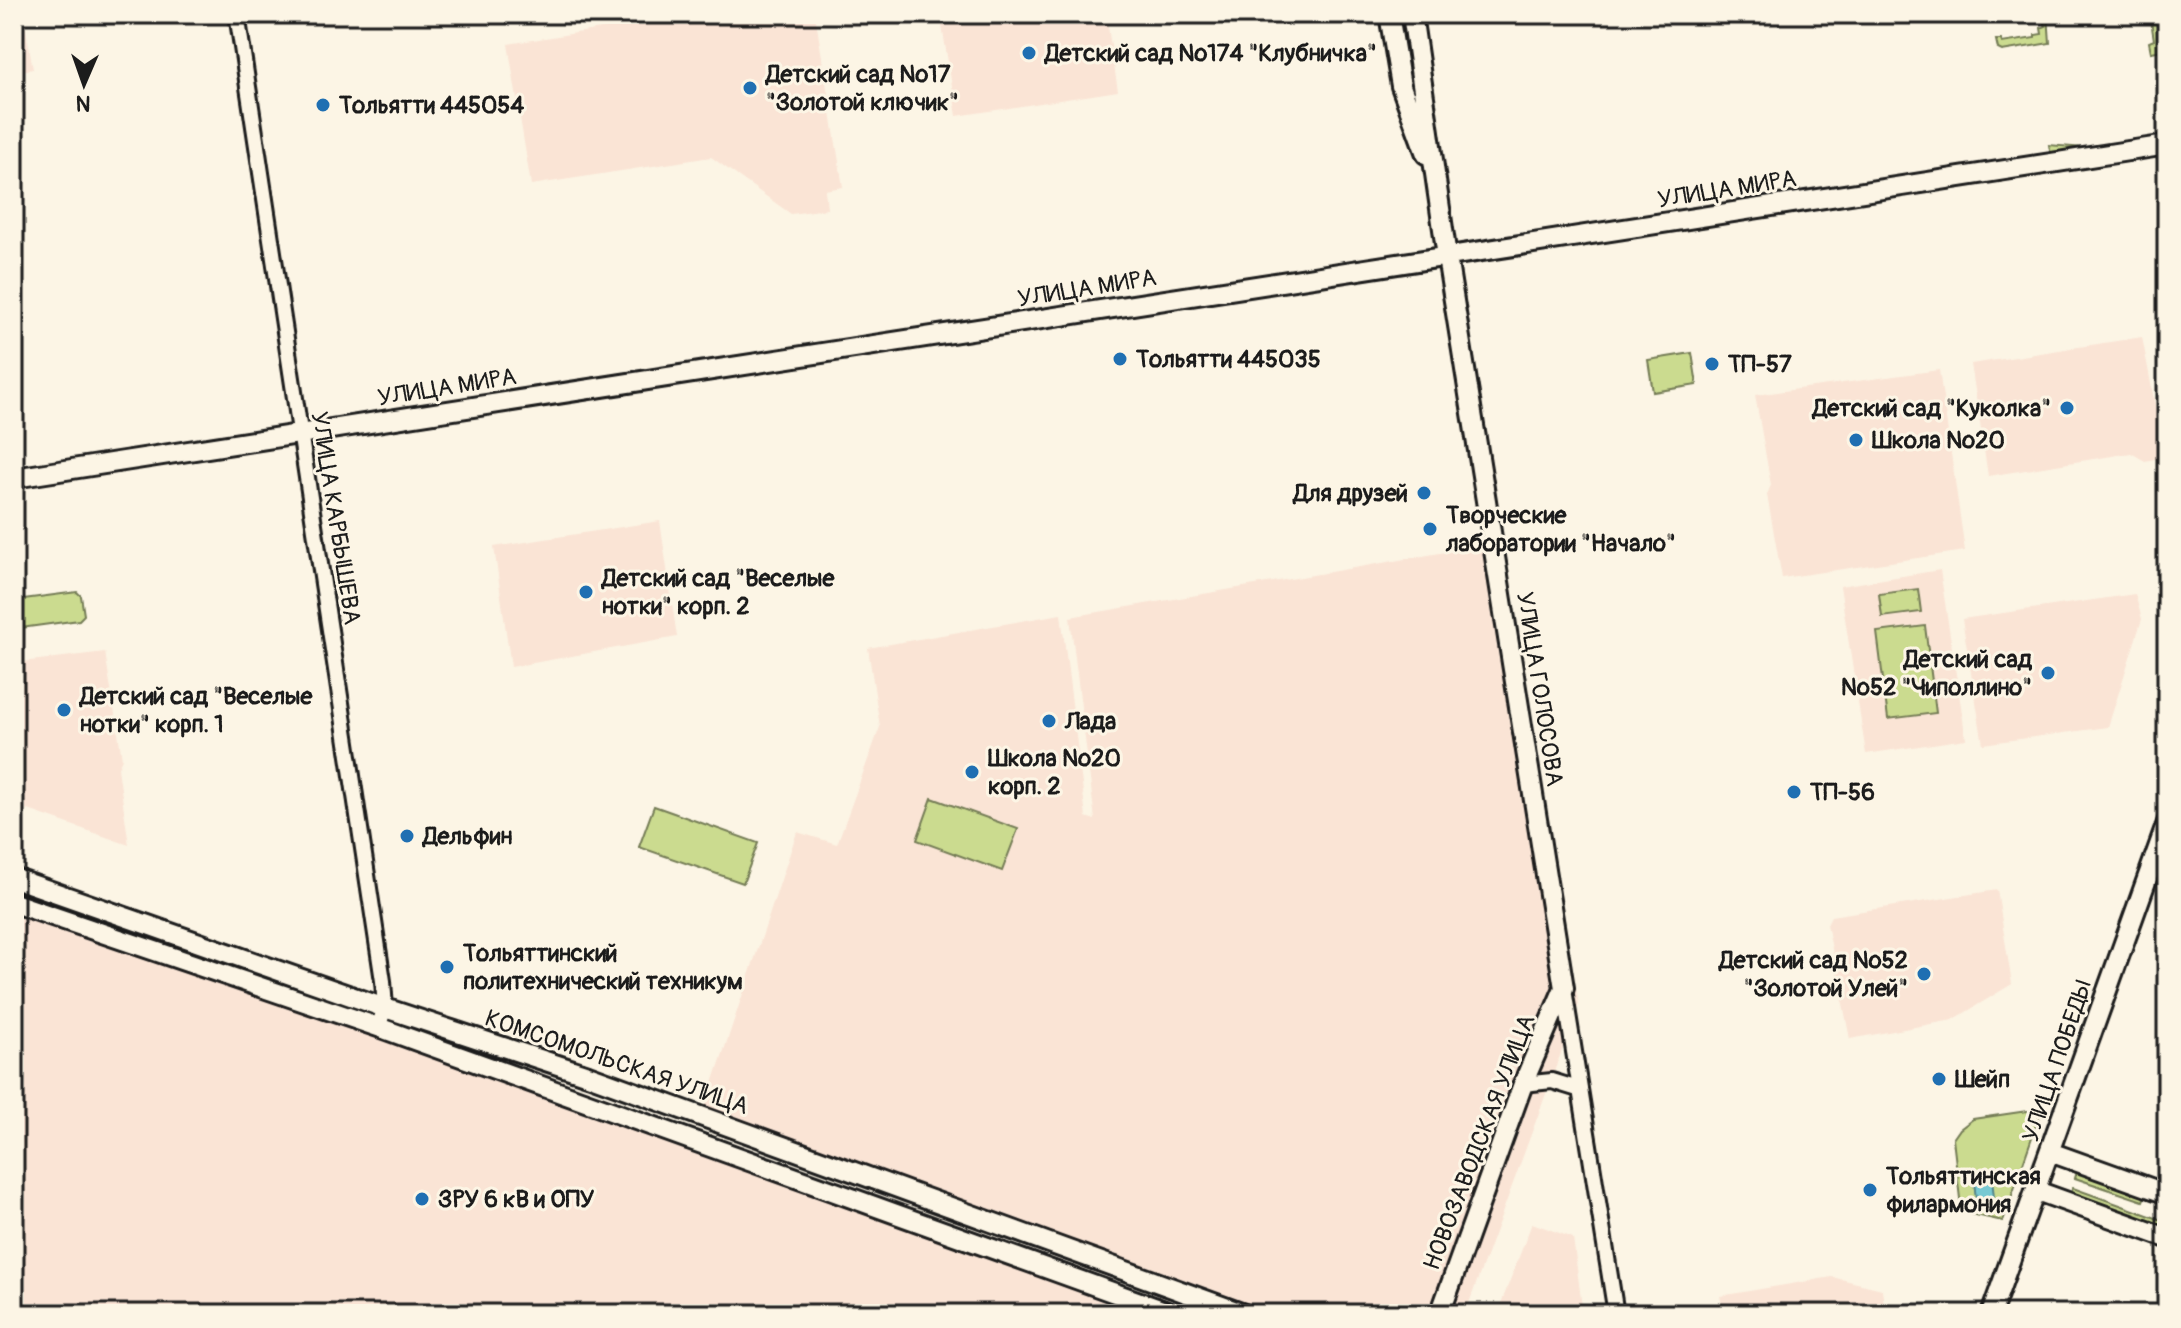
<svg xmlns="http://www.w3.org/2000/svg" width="2181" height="1328" viewBox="0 0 2181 1328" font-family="Pangolin,sans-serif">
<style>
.built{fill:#fae4d5}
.green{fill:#cbdb8f;stroke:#747c56;stroke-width:2}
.water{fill:#78c9d2;stroke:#538489;stroke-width:2}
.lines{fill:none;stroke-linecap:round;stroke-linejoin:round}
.minor-casing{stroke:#1c1c1c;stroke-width:20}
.major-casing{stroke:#1c1c1c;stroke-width:24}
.minor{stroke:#fcf5e5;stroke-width:14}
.major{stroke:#fcf5e5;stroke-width:18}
.poi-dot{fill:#1f6fb2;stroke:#fcf5e5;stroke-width:3}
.labels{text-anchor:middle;stroke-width:6;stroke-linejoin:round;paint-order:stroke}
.poi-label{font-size:24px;font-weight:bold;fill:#1c1c1c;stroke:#fcf5e5;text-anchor:start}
.street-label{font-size:24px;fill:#1c1c1c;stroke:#fcf5e5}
</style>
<rect width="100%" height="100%" fill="#fcf5e5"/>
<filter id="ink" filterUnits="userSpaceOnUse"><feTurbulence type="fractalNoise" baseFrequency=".0125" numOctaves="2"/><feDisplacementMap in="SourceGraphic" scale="16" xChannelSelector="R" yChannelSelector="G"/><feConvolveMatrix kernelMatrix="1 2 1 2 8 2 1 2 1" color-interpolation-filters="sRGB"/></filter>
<g filter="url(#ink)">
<!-- built -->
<path class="built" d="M14 14H23L33 69 14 72Z
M694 14H815L843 187 825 190 827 209 791 214 711 157 531 185 508 44Z
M940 14H1106L1118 91 957 116Z
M2142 337 2165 457 2145 461 2131 453 1988 476 1971 364Z
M1939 370 1965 551 1782 578 1767 495 1771 485 1755 395Z
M660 521 677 637 511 667 494 547Z
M1486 545 1579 1004 1465 1314H1262L703 1113 797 832 837 844 880 727 868 648 1061 614 1086 817 1095 820 1070 617Z
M1940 570 1966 739 1866 754 1840 586Z
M2135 594 2142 619 2108 727 1983 744 1962 619Z
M105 652 122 758 118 768 129 845 14 805V663Z
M1997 890 2012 984 1953 1020 1850 1039 1827 924 1831 916Z
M14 904 1173 1314H14Z
M1532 1223 1573 1238 1583 1314H1497Z
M1832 1277 1882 1289 1885 1314H1724L1720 1296Z"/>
<!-- green -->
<path class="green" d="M2041 14H2048L2050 43 2002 51 1998 49 1996 40H2001L2002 43 2035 38V35L2042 34 2041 28 2046 26Z
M2150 14H2162L2167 60 2163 50 2151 52 2149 42 2154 40Z
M2138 139H2146L2051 156 2049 145 2085 148Z
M1692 353 1697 385 1653 392 1648 360Z
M1918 589 1921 612 1882 617 1879 594Z
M77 592 81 596 84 615 79 620 21 628 15 625 14 602 16 600Z
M1925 626 1936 713 1888 719 1877 632Z
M932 798 1018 829 1002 871 917 840Z
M654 806 758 843 743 883 639 847Z
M2027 1111 2040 1114 2003 1221 1967 1213 1961 1207 1953 1139 1960 1129 1973 1119Z
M2078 1169 2146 1193 2143 1201 2075 1178Z
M2073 1188 2167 1222V1231L2070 1196Z"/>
<!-- water -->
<path class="water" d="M1992 1178 1994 1198 1976 1200 1974 1180Z"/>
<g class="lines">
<!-- minor casing -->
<g class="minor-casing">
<path id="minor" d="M237 14 383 981 385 1008 378 1027
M1564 989 1616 1314
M1523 1084 1552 1081 1578 1089"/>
</g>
<!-- major casing -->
<g class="major-casing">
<path id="major" d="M1389 14 1401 86 1426 154
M1412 14 1447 257 1564 988 1523 1084 1440 1314
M14 478 2167 145
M14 878 385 1008 588 1075 1244 1314
M14 903 378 1027 1173 1314
M2050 1152 2167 1194
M2037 1191 2167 1238
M1991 1314 2167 823"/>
</g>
<!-- minor -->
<use href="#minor" class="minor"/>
<!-- major -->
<use href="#major" class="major"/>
</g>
</g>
<!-- markers -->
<g class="poi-dot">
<circle cx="1029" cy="53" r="8"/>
<circle cx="750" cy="88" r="8"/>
<circle cx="323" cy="105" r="8"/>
<circle cx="1120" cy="359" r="8"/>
<circle cx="1712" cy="364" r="8"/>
<circle cx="2067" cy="408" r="8"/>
<circle cx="1856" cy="440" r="8"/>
<circle cx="1424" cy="493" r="8"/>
<circle cx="1430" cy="529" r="8"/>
<circle cx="586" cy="592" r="8"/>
<circle cx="2048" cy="673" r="8"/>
<circle cx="64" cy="710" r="8"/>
<circle cx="1049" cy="721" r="8"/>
<circle cx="972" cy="772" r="8"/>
<circle cx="1794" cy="792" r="8"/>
<circle cx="407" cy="836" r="8"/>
<circle cx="447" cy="967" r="8"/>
<circle cx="1924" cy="974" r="8"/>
<circle cx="1939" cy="1079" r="8"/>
<circle cx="1870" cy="1190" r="8"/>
<circle cx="422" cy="1199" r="8"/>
</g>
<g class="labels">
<!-- poi labels -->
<g class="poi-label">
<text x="1045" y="61">Детский сад №174 "Клубничка"</text>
<text x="766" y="82">Детский сад №17<tspan x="766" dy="28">"Золотой ключик"</tspan></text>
<text x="339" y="113">Тольятти 445054</text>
<text x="1136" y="367">Тольятти 445035</text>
<text x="1728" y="372">ТП-57</text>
<text x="2051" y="416" text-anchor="end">Детский сад "Куколка"</text>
<text x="1872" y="448">Школа №20</text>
<text x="1408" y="501" text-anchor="end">Для друзей</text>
<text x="1446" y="523">Творческие<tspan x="1446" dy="28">лаборатории "Начало"</tspan></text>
<text x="602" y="586">Детский сад "Веселые<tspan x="602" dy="28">нотки" корп. 2</tspan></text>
<text x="2032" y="667" text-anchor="end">Детский сад<tspan x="2032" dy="28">№52 "Чиполлино"</tspan></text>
<text x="80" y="704">Детский сад "Веселые<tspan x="80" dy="28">нотки" корп. 1</tspan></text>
<text x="1065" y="729">Лада</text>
<text x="988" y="766">Школа №20<tspan x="988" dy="28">корп. 2</tspan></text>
<text x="1810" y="800">ТП-56</text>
<text x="423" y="844">Дельфин</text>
<text x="463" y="961">Тольяттинский<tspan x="463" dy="28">политехнический техникум</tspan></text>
<text x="1908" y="968" text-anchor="end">Детский сад №52<tspan x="1908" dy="28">"Золотой Улей"</tspan></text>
<text x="1955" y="1087">Шейп</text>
<text x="1886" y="1184">Тольяттинская<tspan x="1886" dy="28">филармония</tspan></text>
<text x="438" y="1207">ЗРУ 6 кВ и ОПУ</text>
</g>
<!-- street labels -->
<g class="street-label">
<text transform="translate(1727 189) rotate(-9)" y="8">УЛИЦА МИРА</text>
<text transform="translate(1087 288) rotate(-9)" y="8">УЛИЦА МИРА</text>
<text transform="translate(447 387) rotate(-9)" y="8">УЛИЦА МИРА</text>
<text transform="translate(336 518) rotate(81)" y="8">УЛИЦА КАРБЫШЕВА</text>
<text transform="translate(1540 689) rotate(81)" y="8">УЛИЦА ГОЛОСОВА</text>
<text transform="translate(2057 1061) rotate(-71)" y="8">УЛИЦА ПОБЕДЫ</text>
<text transform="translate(617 1062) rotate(19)" y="8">КОМСОМОЛЬСКАЯ УЛИЦА</text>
<text transform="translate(1479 1142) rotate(-69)" y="8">НОВОЗАВОДСКАЯ УЛИЦА</text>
</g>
</g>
<!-- margin -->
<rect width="2181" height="1328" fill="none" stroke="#fcf5e5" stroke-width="48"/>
<rect x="24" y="24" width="2133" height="1280" fill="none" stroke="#1c1c1c" stroke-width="3" filter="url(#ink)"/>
<!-- north arrow -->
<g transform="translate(84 84) rotate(182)" stroke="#fcf5e5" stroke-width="6" paint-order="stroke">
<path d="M0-6L14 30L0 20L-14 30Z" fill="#1c1c1c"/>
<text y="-12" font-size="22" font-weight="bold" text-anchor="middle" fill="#1c1c1c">N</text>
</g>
</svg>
